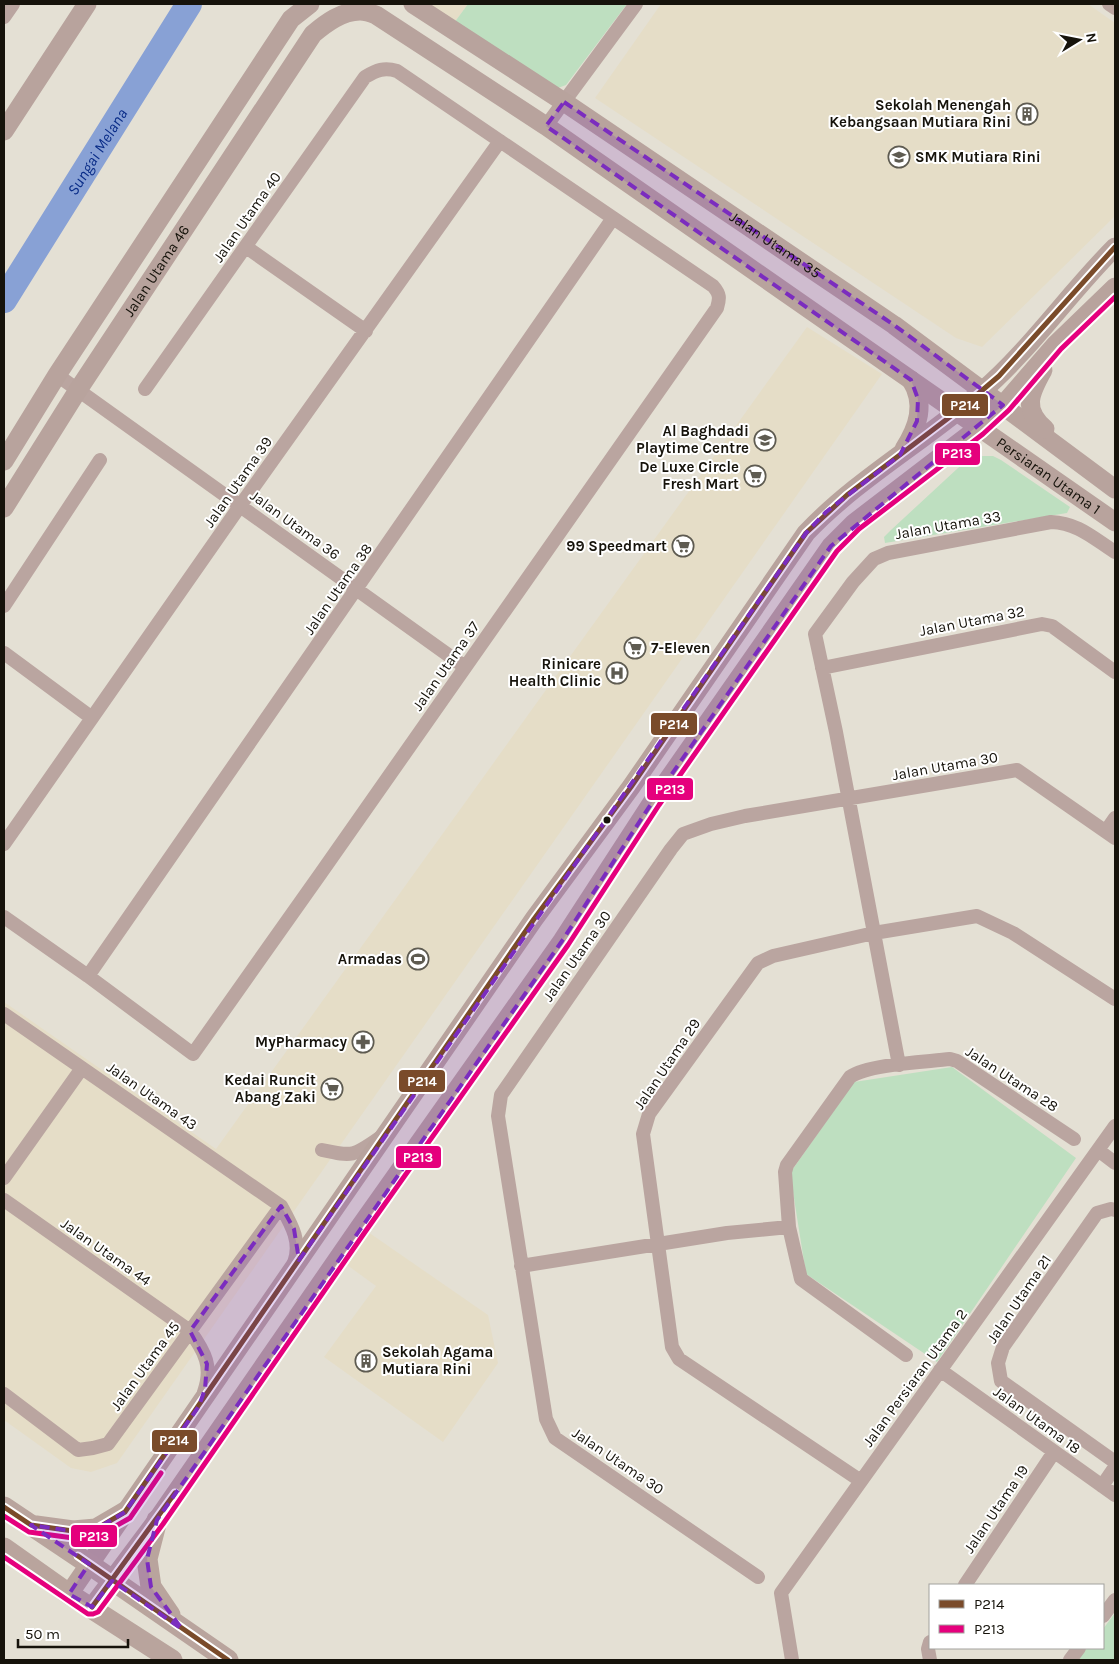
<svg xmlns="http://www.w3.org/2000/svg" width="1119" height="1664" viewBox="0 0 1119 1664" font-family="Karla,sans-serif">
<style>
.built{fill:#e5ddc7}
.green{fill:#bedfc0}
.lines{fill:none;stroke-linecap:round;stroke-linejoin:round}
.river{stroke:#88a1d5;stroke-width:26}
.street{stroke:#baa5a0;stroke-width:14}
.secondary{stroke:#b8a39d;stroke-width:19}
.primary{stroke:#b9a49d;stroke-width:21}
.bus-1-casing{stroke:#fff;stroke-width:9}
.bus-2-casing{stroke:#fff;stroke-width:9}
.bus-1{stroke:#7a4b2a;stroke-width:5}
.bus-2{stroke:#e5007d;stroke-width:5}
.marked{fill:#7b2cbf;fill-opacity:0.2;stroke:#7b2cbf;stroke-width:4;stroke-dasharray:10 6;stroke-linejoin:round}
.bus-dot{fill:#16130b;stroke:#fff;stroke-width:2}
.labels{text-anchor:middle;stroke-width:4;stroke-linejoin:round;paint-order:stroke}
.poi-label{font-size:15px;font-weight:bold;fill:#16130b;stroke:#fff;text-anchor:end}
.street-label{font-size:15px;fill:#16130b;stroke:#fff}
.water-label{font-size:16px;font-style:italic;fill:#0a2d88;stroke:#fff}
.line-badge{stroke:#fff;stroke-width:2}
.badge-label{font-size:14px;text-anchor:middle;font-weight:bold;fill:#fff}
</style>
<rect width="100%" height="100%" fill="#e4e0d4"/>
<!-- built -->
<path class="built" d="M426 4H468L454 23Z
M661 4H1088L1115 23V216L982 347 956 338 595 98Z
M807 327 882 374 117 1463 91 1472 71 1468 4 1420V1002L216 1149Z
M368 1232 488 1315 498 1363 443 1442 324 1357 376 1286 347 1265Z"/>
<!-- green -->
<path class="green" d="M468 4H627L566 85 558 88 454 23Z
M984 456H993L1001 460 1070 507 1067 513 885 543 884 537 891 530 958 468 972 457Z
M952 1067 1076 1158 937 1362 806 1274 790 1173 854 1082Z
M1115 1613V1660H1077L1087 1648H1103V1629Z"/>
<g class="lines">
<!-- river -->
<path class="river" id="s1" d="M4 300 189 4"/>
<!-- street -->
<path class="street" d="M1109 4 1115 8
M4 17 13 4
M546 126 636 4
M246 247 366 331
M57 375 465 667
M4 606 100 460
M4 653 92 718
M822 668 1042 624 1052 626 1115 672
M1106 831 1115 818
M4 844 240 506 500 141
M4 917 88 976 193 1054 321 873 717 308C720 298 720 294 713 286L397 71C384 67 377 70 365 77L145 389
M88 976 613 218
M4 1014 281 1206C291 1224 302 1242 294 1263
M899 1065 836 732 815 634 853 582 874 559 888 553 1051 522C1078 523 1093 538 1115 552
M322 1150C354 1157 354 1156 381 1137
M1098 1150 1115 1163
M4 1178 82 1068
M4 1200 190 1331C205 1352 213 1367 204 1392
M1115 1210 1111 1209 1097 1213 1003 1347 998 1363 1001 1381 1115 1462
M521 1266 727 1233 789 1227
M906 1355 801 1279 789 1227 785 1172 787 1165 850 1077C868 1064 926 1062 950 1059L957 1061 1074 1139
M940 1370 1115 1495
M4 1394 78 1450 93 1448 108 1444 281 1206
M861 1481 679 1359 672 1347 643 1134 649 1114 758 963 773 956 874 933 977 916 1013 933 1115 999
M1102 1486 1115 1467
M758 1577 555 1438 546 1419 498 1116 501 1095 671 849 683 834 711 824 745 816 1017 770 1115 838
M965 1585 1054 1452
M1103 1616 1115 1600
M792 1660 781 1593 1115 1126
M930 1660 928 1649 930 1642
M1070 1660 1079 1648"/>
<!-- secondary -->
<g class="secondary">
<path id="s2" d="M413 4 564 102 894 325 1115 489"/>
<path d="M4 131 87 4"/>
<path d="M1043 370C1030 393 1022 409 1045 429"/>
<path d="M904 449C918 427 926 404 911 380"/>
<path d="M4 461 57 375 291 19 310 4"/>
<path id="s3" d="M4 508 78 390 313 34C326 23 342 11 360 11 365 11 371 13 376 15L546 126 1115 522"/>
<path d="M69 1594 534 919 631 787 806 533C857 479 925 441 981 392 1030 350 1069 293 1115 247"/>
<path d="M92 1607 157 1520 359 1228 562 941 653 801 831 546 854 523 978 428 1003 405 1056 344 1115 287"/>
</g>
<!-- primary -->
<path class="primary" d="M4 1507 89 1564 228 1660
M157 1520 147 1559 151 1587 170 1615
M36 1526 73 1531 96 1529 125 1512
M4 1548 69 1594 172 1660"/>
<!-- bus-1 casing -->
<g class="bus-1-casing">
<path id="bus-1" d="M4 1507 31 1525 73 1531 96 1529 125 1512 534 919 631 787 806 533 847 495 959 410 999 376 1115 247
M78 1556 228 1660
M92 1607 175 1493"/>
</g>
<!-- bus-2 casing -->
<g class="bus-2-casing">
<path id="bus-2" d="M4 1516 29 1532 73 1538 98 1536 130 1518 161 1473
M4 1557 88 1614H93L98 1612 163 1524 365 1232 568 945 659 805 837 551 859 529 983 434 1009 410 1061 349 1115 297"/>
</g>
<!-- bus-1 -->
<use href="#bus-1" class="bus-1"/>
<!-- bus-2 -->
<use href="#bus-2" class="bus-2"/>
</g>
<!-- marked area -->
<path class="marked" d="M564 102 894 325 1003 405 831 546 653 801 562 941 157 1520 147 1559 151 1587 182 1629 112 1581 92 1607 69 1594 89 1564 31 1525 73 1531 96 1529 125 1512 199 1406 205 1389 207 1364 190 1331 281 1206 294 1229 299 1260 806 533 826 512 900 455 917 421 918 399 911 380 546 126Z"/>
<!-- icons -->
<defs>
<g id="building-ring" transform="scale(1.125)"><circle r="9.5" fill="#fff" stroke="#5e5b51" stroke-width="1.5"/><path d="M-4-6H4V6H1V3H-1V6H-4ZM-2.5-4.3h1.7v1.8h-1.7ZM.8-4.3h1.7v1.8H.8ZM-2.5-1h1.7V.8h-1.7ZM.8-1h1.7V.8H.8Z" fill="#5e5b51"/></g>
<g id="school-ring" transform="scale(1.125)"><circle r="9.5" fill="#fff" stroke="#5e5b51" stroke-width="1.5"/><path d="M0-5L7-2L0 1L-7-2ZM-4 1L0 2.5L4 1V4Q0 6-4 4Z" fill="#5e5b51"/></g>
<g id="supermarket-ring" transform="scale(1.125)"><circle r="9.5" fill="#fff" stroke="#5e5b51" stroke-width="1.5"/><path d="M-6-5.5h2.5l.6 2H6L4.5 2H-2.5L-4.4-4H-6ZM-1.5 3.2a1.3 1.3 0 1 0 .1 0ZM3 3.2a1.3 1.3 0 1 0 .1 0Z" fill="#5e5b51"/></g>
<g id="hospital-ring" transform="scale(1.125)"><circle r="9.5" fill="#fff" stroke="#5e5b51" stroke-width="1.5"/><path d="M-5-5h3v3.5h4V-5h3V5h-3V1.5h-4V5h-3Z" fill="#5e5b51"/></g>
<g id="stadium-ring" transform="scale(1.125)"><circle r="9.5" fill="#fff" stroke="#5e5b51" stroke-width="1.5"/><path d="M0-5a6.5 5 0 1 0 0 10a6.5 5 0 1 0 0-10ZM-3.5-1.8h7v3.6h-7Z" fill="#5e5b51"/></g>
<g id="pharmacy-ring" transform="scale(1.125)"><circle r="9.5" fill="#fff" stroke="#5e5b51" stroke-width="1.5"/><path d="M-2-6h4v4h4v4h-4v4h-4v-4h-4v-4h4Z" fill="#5e5b51"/></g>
</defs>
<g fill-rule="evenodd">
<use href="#building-ring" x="1027" y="114"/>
<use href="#school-ring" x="899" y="157"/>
<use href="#school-ring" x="765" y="440"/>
<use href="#supermarket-ring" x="755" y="476"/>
<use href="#supermarket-ring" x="683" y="546"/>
<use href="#supermarket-ring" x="635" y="648"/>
<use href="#hospital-ring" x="617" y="673"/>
<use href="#stadium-ring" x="418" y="959"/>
<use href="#pharmacy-ring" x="363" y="1042"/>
<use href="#supermarket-ring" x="332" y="1089"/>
<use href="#building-ring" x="366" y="1361"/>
</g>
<!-- markers -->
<circle class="bus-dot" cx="607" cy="820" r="4.5"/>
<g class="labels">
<!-- poi labels -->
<g class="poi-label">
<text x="1011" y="110">Sekolah Menengah<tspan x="1011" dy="17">Kebangsaan Mutiara Rini</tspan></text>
<text x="915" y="162" text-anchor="start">SMK Mutiara Rini</text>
<text x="749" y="436">Al Baghdadi<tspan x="749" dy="17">Playtime Centre</tspan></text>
<text x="739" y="472">De Luxe Circle<tspan x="739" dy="17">Fresh Mart</tspan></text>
<text x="667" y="551">99 Speedmart</text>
<text x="651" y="653" text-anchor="start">7-Eleven</text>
<text x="601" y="669">Rinicare<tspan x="601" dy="17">Health Clinic</tspan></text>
<text x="402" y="964">Armadas</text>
<text x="347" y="1047">MyPharmacy</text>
<text x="316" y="1085">Kedai Runcit<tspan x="316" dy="17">Abang Zaki</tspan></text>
<text x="382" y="1357" text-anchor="start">Sekolah Agama<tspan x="382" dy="17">Mutiara Rini</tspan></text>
</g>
<!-- street labels -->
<g class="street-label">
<text transform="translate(247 217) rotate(-55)" y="5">Jalan Utama 40</text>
<text dy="5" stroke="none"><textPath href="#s2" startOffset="435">Jalan Utama 35</textPath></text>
<text dy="5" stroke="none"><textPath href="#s3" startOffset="282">Jalan Utama 46</textPath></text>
<text dy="5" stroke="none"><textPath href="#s3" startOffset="1451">Persiaran Utama 1</textPath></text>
<text transform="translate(238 482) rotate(-55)" y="5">Jalan Utama 39</text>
<text transform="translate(295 525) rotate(36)" y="5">Jalan Utama 36</text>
<text transform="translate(948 525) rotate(-10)" y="5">Jalan Utama 33</text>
<text transform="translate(338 589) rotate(-55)" y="5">Jalan Utama 38</text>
<text transform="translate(972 621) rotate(-11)" y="5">Jalan Utama 32</text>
<text transform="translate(446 666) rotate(-55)" y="5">Jalan Utama 37</text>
<text transform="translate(945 766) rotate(-10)" y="5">Jalan Utama 30</text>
<text transform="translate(577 956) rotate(-55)" y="5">Jalan Utama 30</text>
<text transform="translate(667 1064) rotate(-56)" y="5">Jalan Utama 29</text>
<text transform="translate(1012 1079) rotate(33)" y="5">Jalan Utama 28</text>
<text transform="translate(152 1096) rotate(35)" y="5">Jalan Utama 43</text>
<text transform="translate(106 1252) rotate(35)" y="5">Jalan Utama 44</text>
<text transform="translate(1019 1299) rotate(-56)" y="5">Jalan Utama 21</text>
<text transform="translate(145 1366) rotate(-54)" y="5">Jalan Utama 45</text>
<text transform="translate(915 1378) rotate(-54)" y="5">Jalan Persiaran Utama 2</text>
<text transform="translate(1037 1420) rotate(36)" y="5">Jalan Utama 18</text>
<text transform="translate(618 1461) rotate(34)" y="5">Jalan Utama 30</text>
<text transform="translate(996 1509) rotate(-56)" y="5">Jalan Utama 19</text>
</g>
<!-- water labels -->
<g class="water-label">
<text dy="6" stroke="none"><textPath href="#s1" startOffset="175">Sungai Melana</textPath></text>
</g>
</g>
<g class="line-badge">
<rect x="941" y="393" width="48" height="24" rx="5" fill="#7a4b2a"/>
<rect x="934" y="442" width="47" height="24" rx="5" fill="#e5007d"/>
<rect x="650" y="712" width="48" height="24" rx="5" fill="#7a4b2a"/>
<rect x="646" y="777" width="48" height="24" rx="5" fill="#e5007d"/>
<rect x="398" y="1069" width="48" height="24" rx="5" fill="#7a4b2a"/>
<rect x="395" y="1145" width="47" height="24" rx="5" fill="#e5007d"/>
<rect x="151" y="1429" width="47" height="24" rx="5" fill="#7a4b2a"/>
<rect x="70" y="1524" width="48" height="24" rx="5" fill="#e5007d"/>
</g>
<g class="badge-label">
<text x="965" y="410">P214</text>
<text x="957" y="458">P213</text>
<text x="674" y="729">P214</text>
<text x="670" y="794">P213</text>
<text x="422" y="1086">P214</text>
<text x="418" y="1162">P213</text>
<text x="174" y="1445">P214</text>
<text x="94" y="1541">P213</text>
</g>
<!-- border -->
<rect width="1119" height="1664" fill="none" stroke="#16130b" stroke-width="10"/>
<!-- legend -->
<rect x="929" y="1584" width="175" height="65" fill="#ffffff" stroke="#a2a19d"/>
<rect x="939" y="1600" width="25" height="8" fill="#7a4b2a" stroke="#a2a19d"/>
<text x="974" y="1609" font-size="15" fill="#16130b">P214</text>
<rect x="939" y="1625" width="25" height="8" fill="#e5007d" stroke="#a2a19d"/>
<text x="974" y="1634" font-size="15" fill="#16130b">P213</text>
<!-- north arrow -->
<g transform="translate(1079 40) rotate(80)" stroke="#ffffff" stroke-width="4" paint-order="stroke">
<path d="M0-4L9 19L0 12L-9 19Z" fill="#16130b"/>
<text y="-8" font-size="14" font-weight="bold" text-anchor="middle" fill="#16130b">N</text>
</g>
<!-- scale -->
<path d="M18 1639v8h110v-8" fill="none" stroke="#16130b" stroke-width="2.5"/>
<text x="25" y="1639" font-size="15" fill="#16130b" stroke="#ffffff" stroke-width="4" paint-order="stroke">50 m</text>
</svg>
